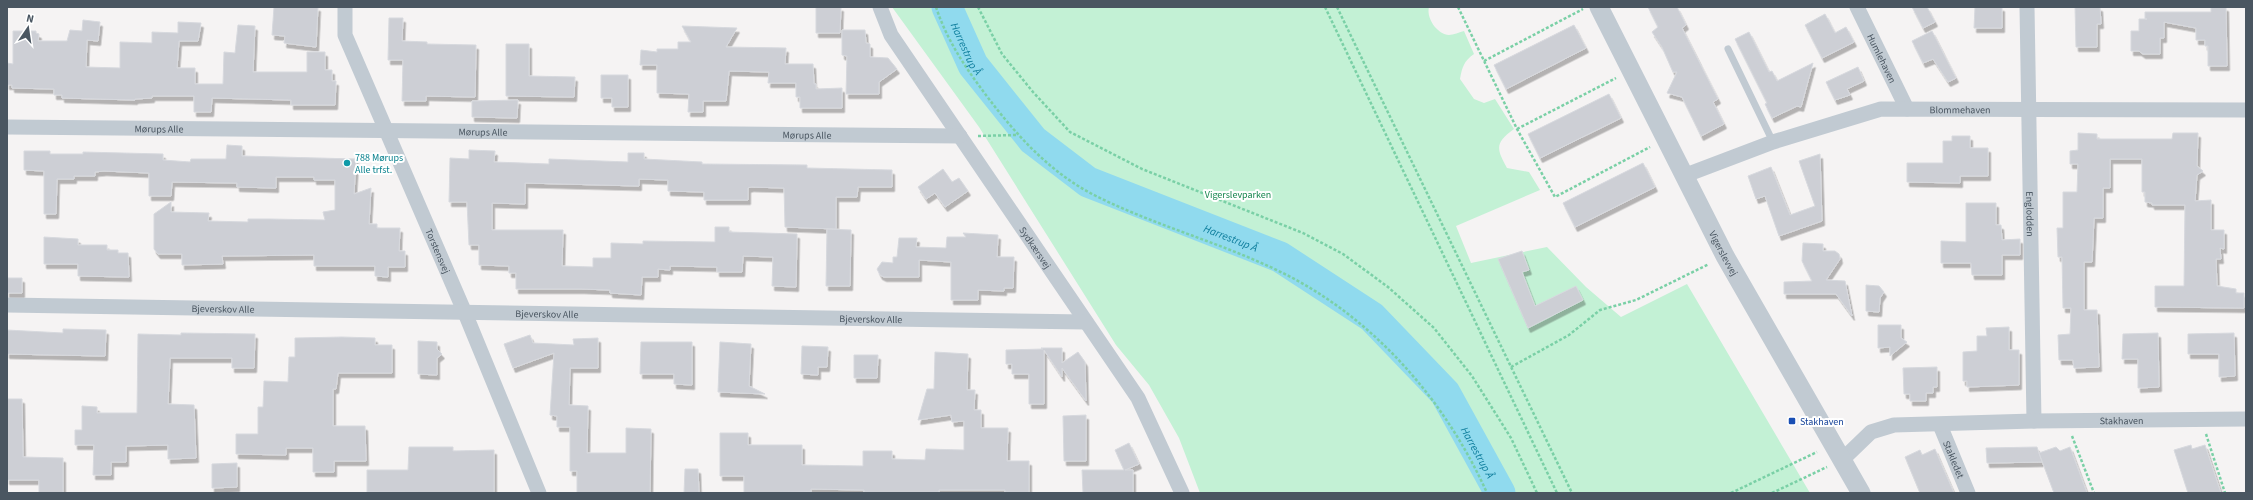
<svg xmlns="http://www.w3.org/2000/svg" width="2253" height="500" viewBox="0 0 2253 500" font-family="'Source Sans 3',sans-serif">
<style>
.green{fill:#c3f1d5}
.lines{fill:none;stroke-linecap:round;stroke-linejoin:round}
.river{stroke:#90daee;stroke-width:31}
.building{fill:#cdcfd5;stroke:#d7d9de;filter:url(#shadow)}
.path{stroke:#7ad0a6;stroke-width:2.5;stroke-dasharray:3 2;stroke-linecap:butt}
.service{stroke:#c1cad2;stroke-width:7}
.minor{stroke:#c1cad2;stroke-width:15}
.tertiary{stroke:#c1cad2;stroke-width:19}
.culture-dot{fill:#0f9aa8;stroke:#fff;stroke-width:1.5}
.transit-dot{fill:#1a4fb4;stroke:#fff;stroke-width:1.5}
.labels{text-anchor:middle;stroke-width:4;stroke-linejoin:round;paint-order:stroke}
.street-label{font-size:10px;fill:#4a5661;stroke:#fff}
.culture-label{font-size:10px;fill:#0d838f;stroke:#fff;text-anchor:start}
.park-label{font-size:10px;fill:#17864f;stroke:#fff}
.transit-label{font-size:10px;fill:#164399;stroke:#fff;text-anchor:start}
.water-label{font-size:11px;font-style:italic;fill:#0c7c9b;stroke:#fff}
</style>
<defs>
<filter id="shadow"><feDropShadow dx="2.5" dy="4.5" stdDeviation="0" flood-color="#0004"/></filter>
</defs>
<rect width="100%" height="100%" fill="#f5f3f3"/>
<!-- green -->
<path class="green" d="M892 7H1429C1426 18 1437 34 1449 35 1453 35 1460 32 1464 31L1474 54C1464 61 1462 67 1460 79L1474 99 1484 103 1495 99 1514 129C1495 143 1496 148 1507 168L1529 172 1540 190 1456 226 1471 263 1547 247 1586 287 1621 317 1687 284 1810 493H1200L1179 438 1149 385 1116 345 979 127Z"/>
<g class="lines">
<!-- river -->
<path class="river" id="s1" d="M947 7 973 65 1033 140 1088 182 1280 257 1372 317 1445 393 1500 493"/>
</g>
<!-- building -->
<path class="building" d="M274 7H318L316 47 284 43 285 36 272 35Z
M816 7H841L840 33H816Z
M1648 7H1677L1686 25 1682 28 1718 99 1713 102 1724 124 1701 136 1682 97 1667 93 1677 72H1673L1662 47 1652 32 1658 27Z
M1912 7H1927L1935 22 1923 28Z
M1975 7H2002V28H1974Z
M2075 7H2100L2101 24H2097V47H2076Z
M2211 7H2226L2227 66H2208V46H2205V40H2196V28L2164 22V38H2160V54H2143L2139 51H2131V31H2139V19H2147H2145V12H2211Z
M1825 14 1835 33 1846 27 1854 42 1822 58 1805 25Z
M389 18H403L402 41 427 42V44L476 45 475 97 426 96V101H402L403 60H388Z
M83 20 100 22 98 41 87 40 86 67 120 68V42L152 43V32L178 33V22L201 23 198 41H179L177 68H195V84H223L224 52 235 53 238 25 255 26 253 72H307V52H325V70H332V81H336L335 105H291V100L212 98 211 112H194V96H152V98L135 99V100L62 98V95H54V89L12 88V85H7V63L13 64V31H36V33L39 34 38 41H67L70 30 82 31Z
M1574 25 1586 48 1506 89 1494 65Z
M682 26 737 28 726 47 786 48 785 64H813L814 84H816V89L842 88V108H800V97H796V83H768L769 72 729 71 726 101H703V112H688L689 94 657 93V65H640L641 50 657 52V49H678V42H691Z
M842 30H865L866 43 870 44V57L888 58 897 69 879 82V94H846L847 56 842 55Z
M1932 31 1956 78 1948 82 1933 59 1923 63 1912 41Z
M1749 32 1769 72 1772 71 1777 81 1813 63 1801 107 1797 106 1772 118 1765 104 1767 103 1735 39Z
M506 44H529V76L575 77 574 97 506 96Z
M1858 67 1864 81 1847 89 1850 95 1835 100 1826 82Z
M601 75H628V107H612V98H601Z
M1609 94 1621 118 1540 158 1528 134Z
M518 100 517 118 472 117V101Z
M2078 133 2097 134V139H2172L2173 133H2198L2197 166 2203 171 2197 175 2195 201 2211 200V230H2224V249L2220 248 2221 259H2216L2217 286 2236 289V293H2244V308L2155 307V286H2184L2185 205H2152V203L2145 202V192H2142V159H2110V188H2103V218H2094L2092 262H2084V310H2097L2099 367 2074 368 2073 360H2059L2058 335 2070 334 2071 308H2063L2062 257H2058L2057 228H2063V192H2077L2078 164H2070V151L2078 150Z
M1952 136H1970V148H1988V176H1960V183L1907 182V163H1943V141H1952Z
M227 145 242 146V156L356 159 354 194 371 188 369 224H377V228H400L399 251H405V267H388V277L375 276V266H314V255L222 256 223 264 182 265V254H158L154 249V214L171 202V212L209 213 208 221 248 222V219H269L325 220 323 212 335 210V180H314V177H276V188L237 187V183L172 182 171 196H149V173L104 171 95 172V176H74V179H57L56 214H44V171L24 170V151H50V154H83V152L163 154V160L190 162 191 159H226Z
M469 150 495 151 494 162 549 164V159L628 162V153H644V159L702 162V164L807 165V168L892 170V187H858L857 197H836V229L785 227 784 188 751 187 748 188V200H704V192L668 191V180L639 179V186L525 183V204L492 203V230H563L562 266 593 267V258H611V243L643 244V241L715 242V227H729V232L797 234 796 287 772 286 773 257 743 256 742 272H717V267L670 266V270L658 269V277H642L641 295 610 293V290L582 289H516V273H509V266L479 265V245H469L467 202H449L450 158 469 159Z
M1820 154 1822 221 1779 236 1765 196 1756 199 1748 176 1771 167 1790 215 1815 206 1799 161Z
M1643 163 1655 187 1575 227 1563 203Z
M943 169 952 182 959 178 968 191 945 207 935 193 926 199 918 187Z
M1966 203H1996V225H2001L2002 240 2020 239V255H2002V275H1972L1971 263H1941V241L1966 242Z
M827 229 851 230 850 286H826Z
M963 233 998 235 997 257H1014L1013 288H1004V291L978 290V300H951V262L919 260V277H884L880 275 877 269 882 262 893 263V257H897L899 238H917L916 247 946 248 947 237H966Z
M44 237 78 239V245H107V250H118V253H128L129 277 78 276V264H44Z
M1803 243 1823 244V251H1835L1839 254 1840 259 1826 280 1845 281 1852 316 1836 294H1784V282L1812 281 1802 261Z
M1522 251 1529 270 1522 272 1535 306 1576 286 1583 300 1528 328 1498 259Z
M7 278H22V293H7Z
M1866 285 1879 286 1884 292 1880 298 1879 312 1866 311Z
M1878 325H1901V338L1907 342 1890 356V347L1878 348Z
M2009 327V350H2019V385L1967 387V381H1963V352L1977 351V336H1987L1986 328Z
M63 329 106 330 105 356 7 354V330L63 333Z
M181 333 255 334 254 368H232V358H170L168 404 194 405 196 458 168 459V445L126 446V462H111V475H93L94 445H75V430H82V406L97 407V413H137L138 334 181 335Z
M2158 333 2159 387 2138 388V359H2122L2123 334Z
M2234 333 2235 376 2219 377V354H2188V334Z
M530 335 533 343 574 345 573 339 598 338V368H570L569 405 588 406 587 453H626V428L651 429 650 493H577V471H570V427H557V416L550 415 554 353 513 368 504 344Z
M342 337 375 338V345H392V373H338L336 389H333V426H365L366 461H334V472H313V448H286V455L236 454V434H258V407H263L264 381 288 382 289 357H295V338Z
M418 341 437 342V349L442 354 437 358V375L418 374Z
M641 342H692V385L674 384V374H640Z
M720 342 751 344 749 386 765 394 718 392Z
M802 346 828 347 827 367H818V375L801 374Z
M1041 348H1062V363L1078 352 1085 362 1086 401 1062 368V377L1044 350V404H1029V374H1012V364H1006V350L1043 349Z
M935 352 968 354 967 390H975L974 410H981V428H1008L1007 461H1029V493H1005V490H939V493H864V490L811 489V492L744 493V476H720V433H748V445H802V465L863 466V451H892V459L925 460 926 449 964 450V421L952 422 951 415 918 420 927 389H934Z
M854 355H878L877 378H854Z
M1937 367V387H1933V393H1926V401H1910V394H1904L1903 368Z
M7 399H22L23 457 63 458V493H39V480H7Z
M1086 415V461H1064L1063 416Z
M1129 443 1139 464 1125 470H1133V493H1083L1082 470H1124L1115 450Z
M2191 445 2192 449 2205 445 2221 493H2188L2174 450Z
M409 447H453V451L494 450V493L367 492V470H408Z
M2037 447 2042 462 1987 463 1986 448Z
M2056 447 2060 451 2070 447 2087 493H2054L2039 453Z
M1935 449 1940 461 1954 493H1920L1905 457 1920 450 1922 455Z
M237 463V487L212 488V464Z
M685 469H698L699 493H684Z"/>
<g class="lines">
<!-- path -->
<path class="path" d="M936 7C947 41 967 70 989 99 1018 137 1052 174 1096 196 1162 229 1235 246 1300 282 1383 329 1448 406 1487 493
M978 7 1002 54 1033 92 1070 132 1142 169 1303 233 1343 254 1388 287 1434 328 1472 376 1511 438 1537 493
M1325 7 1557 493
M1337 7 1572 493
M1458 7 1517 129 1555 197 1650 147
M1484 61 1583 9
M1517 129 1616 78
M978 136 1017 135
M1511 367 1569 335 1600 310 1636 300 1709 264
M2206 434 2225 493
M2072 436 2094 493
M1731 493 1817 452
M1772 493 1827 467"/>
<!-- service -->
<path class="service" d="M1728 49 1773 142"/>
<!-- minor -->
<g class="minor">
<path id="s2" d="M345 7V35L465 313 539 493"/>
<path id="s3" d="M880 7 891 35 1138 398 1182 493"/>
<path id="s4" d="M1857 7 1907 109"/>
<path id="s5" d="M2027 7 2034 421"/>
<path id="s6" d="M7 127 960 136"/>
<path id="s7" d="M1686 175 1773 142 1881 109 2246 110"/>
<path id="s8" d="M7 305 1086 322"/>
<path id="s9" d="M1940 425 1968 493"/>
<path id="s10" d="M1842 460 1871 432 1894 425 2034 421 2246 419"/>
</g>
<!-- tertiary -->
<path class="tertiary" id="s11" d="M1599 7 1725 256 1861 493"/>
</g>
<!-- markers -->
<circle class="culture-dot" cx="347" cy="163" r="4"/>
<rect class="transit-dot" x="1788" y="417" width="8" height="8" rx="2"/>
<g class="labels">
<!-- street labels -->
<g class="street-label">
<text dy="4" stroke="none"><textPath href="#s4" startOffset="57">Humlehaven</textPath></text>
<text dy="4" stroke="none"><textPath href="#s7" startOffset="285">Blommehaven</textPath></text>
<text dy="4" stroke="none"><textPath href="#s6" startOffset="152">Mørups Alle</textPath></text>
<text dy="4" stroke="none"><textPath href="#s6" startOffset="476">Mørups Alle</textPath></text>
<text dy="4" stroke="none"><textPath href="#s6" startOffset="800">Mørups Alle</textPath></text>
<text dy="4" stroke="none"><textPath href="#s5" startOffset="207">Englodden</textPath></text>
<text dy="4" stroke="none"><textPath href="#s3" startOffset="287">Sydkærsvej</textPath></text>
<text dy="4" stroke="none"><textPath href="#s2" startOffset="263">Torstensvej</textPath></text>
<text dy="4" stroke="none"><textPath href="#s11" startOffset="276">Vigerslevvej</textPath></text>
<text dy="4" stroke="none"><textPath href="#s8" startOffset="216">Bjeverskov Alle</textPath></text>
<text dy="4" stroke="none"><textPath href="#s8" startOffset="540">Bjeverskov Alle</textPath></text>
<text dy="4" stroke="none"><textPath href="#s8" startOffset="864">Bjeverskov Alle</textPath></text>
<text dy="4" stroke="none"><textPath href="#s10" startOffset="292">Stakhaven</textPath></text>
<text dy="4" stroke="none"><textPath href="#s9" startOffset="37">Stakledet</textPath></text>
</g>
<!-- culture labels -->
<g class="culture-label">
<text x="355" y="161">788 Mørups<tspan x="355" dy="12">Alle trfst.</tspan></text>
</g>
<!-- park labels -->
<g class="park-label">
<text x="1238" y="198">Vigerslevparken</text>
</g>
<!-- transit labels -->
<g class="transit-label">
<text x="1800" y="425">Stakhaven</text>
</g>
<!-- water labels -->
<g class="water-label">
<text dy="4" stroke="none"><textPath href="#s1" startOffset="46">Harrestrup Å</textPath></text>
<text dy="4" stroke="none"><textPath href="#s1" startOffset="382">Harrestrup Å</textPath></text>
<text dy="4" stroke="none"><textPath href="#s1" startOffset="718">Harrestrup Å</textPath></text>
</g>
</g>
<!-- border -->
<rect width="2253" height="500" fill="none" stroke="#4a5661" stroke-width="16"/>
<!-- north arrow -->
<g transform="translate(28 28) rotate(13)" stroke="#ffffff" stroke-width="3" paint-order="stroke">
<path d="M0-3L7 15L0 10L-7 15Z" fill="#4a5661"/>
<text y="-6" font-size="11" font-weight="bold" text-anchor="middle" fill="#4a5661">N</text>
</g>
</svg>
